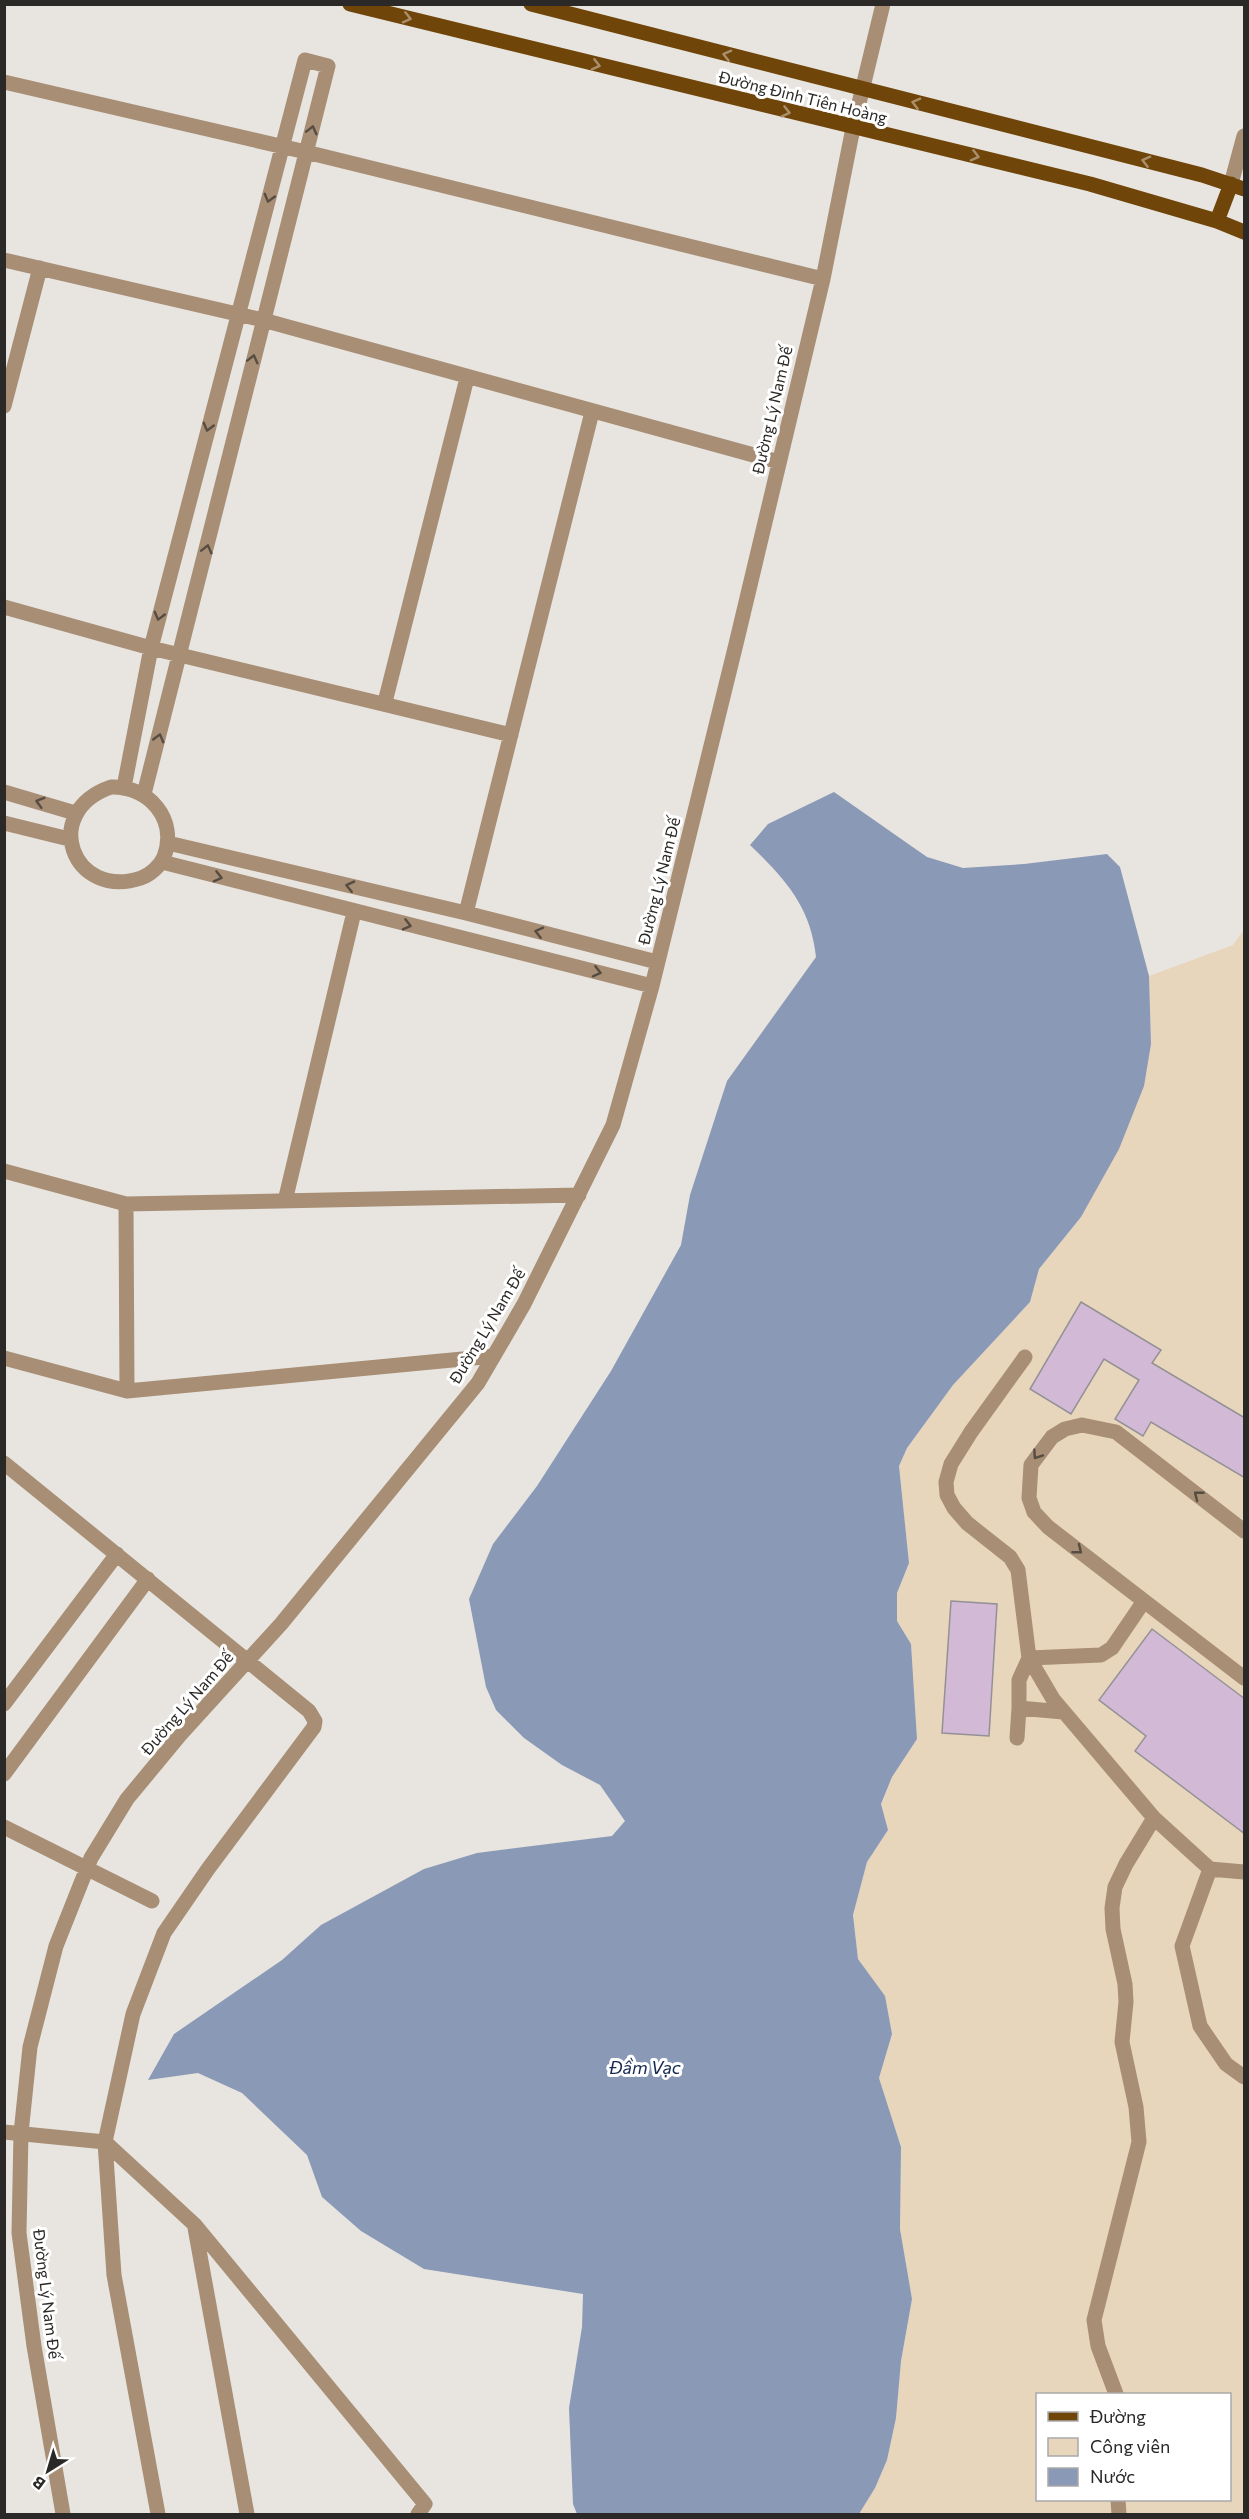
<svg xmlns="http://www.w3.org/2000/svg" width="1249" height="2519" viewBox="0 0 1249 2519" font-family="Commissioner,sans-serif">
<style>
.green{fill:#e7d5bc;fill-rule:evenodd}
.water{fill:#8a99b6}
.building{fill:#d2bad6;stroke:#949195;stroke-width:1.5}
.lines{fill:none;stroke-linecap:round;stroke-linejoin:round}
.minor{stroke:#a78e74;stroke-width:15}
.major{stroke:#704509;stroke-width:15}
.oneway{stroke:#a98f6b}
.oneway2{stroke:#564c42}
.labels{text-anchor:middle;stroke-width:6;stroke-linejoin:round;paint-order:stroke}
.street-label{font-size:16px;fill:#2a2927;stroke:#fff}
.water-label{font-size:18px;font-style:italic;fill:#172a52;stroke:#fff}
</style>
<rect width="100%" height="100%" fill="#e8e5e0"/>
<!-- green -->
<path class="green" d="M1244 930V2514H859L875 2488 887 2460 896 2418 901 2361 912 2299 900 2229 901 2147 879 2078 892 2034 884 1996 858 1959 853 1915 867 1862 888 1830 881 1805 892 1777 917 1739 911 1644 897 1621V1593L909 1563 899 1466 907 1448 953 1385 1030 1302 1039 1269 1081 1217 1151 1044 1149 976 1233 945ZM1038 2394H1230V2500H1038Z"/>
<!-- water -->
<path class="water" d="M834 792 927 857 963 868 1024 864 1107 854 1120 867 1149 976 1151 1044 1144 1086 1119 1149 1081 1217 1039 1269 1030 1302 953 1385 907 1448 899 1466 909 1563 897 1593V1621L911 1644 917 1739 892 1777 881 1804 888 1830 867 1862 853 1915 858 1959 885 1996 892 2034 879 2078 901 2147 900 2229 912 2299 901 2361 896 2418 887 2460 875 2488 859 2514H577L573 2504 569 2408 582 2327 583 2294 424 2269 361 2231 322 2197 307 2155 242 2093 198 2073 148 2080 174 2034 282 1960 321 1925 424 1869 477 1853 612 1836 625 1821 600 1785 562 1765 524 1738 496 1710 486 1687 469 1599 493 1544 537 1486 611 1371 681 1245 690 1195 727 1081 816 957C811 907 785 879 750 845L768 824Z"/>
<!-- building -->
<path class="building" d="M1081 1302 1161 1350 1152 1363 1245 1418V1478L1151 1422 1143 1436 1115 1419 1139 1380 1104 1359 1071 1414 1030 1389Z
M951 1601 997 1604 989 1736 942 1733Z
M1152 1629 1245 1699V1834L1135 1751 1146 1736 1099 1700Z"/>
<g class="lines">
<!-- minor -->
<path class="minor" d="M4 82 306 152 823 279
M1231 184 1244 136
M4 260 263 320 779 462
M4 406 40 268
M4 607 151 648 511 735
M385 702 467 378
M111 787C149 786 178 819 164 857 160 866 150 875 141 878 73 901 39 812 111 787Z
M124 787 151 648 305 60 328 66 144 794
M4 792 75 813
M4 823 69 839
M168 843 466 913 657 962
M162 862 652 986
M466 913 592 412
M4 1171 126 1204 579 1195
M285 1201 354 912
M126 1204 127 1391
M1025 1357 971 1432 951 1464 946 1482 947 1495 954 1508 967 1523 1010 1557 1018 1570 1029 1658 1053 1699 1154 1818 1210 1869 1244 1872
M4 1358 127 1391 494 1356
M4 1463 309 1711 315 1721 314 1727 208 1869 164 1933 133 2014 105 2142 114 2275 158 2514
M1244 1531 1116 1432 1082 1425 1065 1429 1052 1437 1031 1465 1029 1498 1034 1512 1048 1527 1244 1678
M4 1704 117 1554
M1063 1712 1019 1708V1680L1029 1658 1101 1655 1112 1648 1144 1601
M1017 1738 1019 1708
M4 1774 148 1579
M4 1827 152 1901
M1210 1869 1182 1946 1200 2026 1226 2064 1244 2077
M4 2132 105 2142 195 2225 425 2504 418 2514
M195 2228 247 2514
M1116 2394 1098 2346 1094 2320 1139 2142 1136 2107 1122 2042 1126 2002 1125 1984 1113 1929 1112 1908 1115 1887 1126 1864 1154 1818
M1118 2500 1119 2514
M63 2514 34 2346 19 2233 21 2133 30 2047 56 1946 91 1858 127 1799 180 1735 281 1624 478 1383 524 1304 613 1125 652 986 736 644 823 279 853 128 883 4"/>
<!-- major -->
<path class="major" d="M350 4 1090 184 1217 221 1244 232
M531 4 1202 175 1244 189
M1217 221 1231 184"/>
</g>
<!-- one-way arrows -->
<defs><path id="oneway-chevron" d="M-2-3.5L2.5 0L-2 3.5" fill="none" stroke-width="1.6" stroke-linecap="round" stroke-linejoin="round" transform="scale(1.5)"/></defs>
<g class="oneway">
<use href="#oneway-chevron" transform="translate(407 18) rotate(14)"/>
<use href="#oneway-chevron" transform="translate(727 55) rotate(-166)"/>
<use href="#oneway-chevron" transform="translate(596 65) rotate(14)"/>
<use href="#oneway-chevron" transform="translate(916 103) rotate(-166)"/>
<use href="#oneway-chevron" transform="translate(786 112) rotate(14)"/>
<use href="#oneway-chevron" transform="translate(975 156) rotate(14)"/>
<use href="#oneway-chevron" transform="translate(1146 161) rotate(-166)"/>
</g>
<g class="oneway2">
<use href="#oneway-chevron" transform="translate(312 130) rotate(-76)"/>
<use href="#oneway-chevron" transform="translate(269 198) rotate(105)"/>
<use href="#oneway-chevron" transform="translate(253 359) rotate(-76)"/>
<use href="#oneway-chevron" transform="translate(208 427) rotate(105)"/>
<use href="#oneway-chevron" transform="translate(207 549) rotate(-76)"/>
<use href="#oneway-chevron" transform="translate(159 616) rotate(105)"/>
<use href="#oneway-chevron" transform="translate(159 738) rotate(-75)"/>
<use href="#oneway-chevron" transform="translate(40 802) rotate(-164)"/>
<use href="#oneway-chevron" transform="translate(218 877) rotate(14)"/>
<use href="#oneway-chevron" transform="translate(350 886) rotate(-167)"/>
<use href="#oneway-chevron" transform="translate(407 925) rotate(14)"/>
<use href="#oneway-chevron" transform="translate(539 932) rotate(-166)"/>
<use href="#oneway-chevron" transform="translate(597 972) rotate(14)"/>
<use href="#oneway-chevron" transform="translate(1037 1455) rotate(124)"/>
<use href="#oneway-chevron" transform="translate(1198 1495) rotate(-142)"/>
<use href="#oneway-chevron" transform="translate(1078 1550) rotate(38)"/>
</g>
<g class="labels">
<!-- street labels -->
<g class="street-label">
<text transform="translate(803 97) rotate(14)" y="6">Đường Đinh Tiên Hoàng</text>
<text transform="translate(772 410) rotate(-77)" y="6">Đường Lý Nam Đế</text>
<text transform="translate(659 881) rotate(-76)" y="6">Đường Lý Nam Đế</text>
<text transform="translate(487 1326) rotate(-59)" y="6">Đường Lý Nam Đế</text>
<text transform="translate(187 1703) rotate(-49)" y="6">Đường Lý Nam Đế</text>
<text transform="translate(47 2294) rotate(83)" y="6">Đường Lý Nam Đế</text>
</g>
<!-- water labels -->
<g class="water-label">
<text x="645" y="2074">Đầm Vạc</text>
</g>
</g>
<!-- border -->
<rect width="1249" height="2519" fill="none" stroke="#2a2927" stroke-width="12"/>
<!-- legend -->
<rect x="1036" y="2393" width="195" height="108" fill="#ffffff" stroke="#aaa9a9" stroke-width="1.5"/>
<rect x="1048" y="2412" width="30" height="9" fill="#704509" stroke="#aaa9a9" stroke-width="1.5"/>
<text x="1090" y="2423" font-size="18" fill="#2a2927">Đường</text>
<rect x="1048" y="2438" width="30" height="18" fill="#e7d5bc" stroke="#aaa9a9" stroke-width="1.5"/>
<text x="1090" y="2453" font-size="18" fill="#2a2927">Công viên</text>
<rect x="1048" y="2468" width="30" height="18" fill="#8a99b6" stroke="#aaa9a9" stroke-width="1.5"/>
<text x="1090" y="2483" font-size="18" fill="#2a2927">Nước</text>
<!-- north arrow -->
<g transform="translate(48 2471) rotate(217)" stroke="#ffffff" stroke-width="4.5" paint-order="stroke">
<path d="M0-4.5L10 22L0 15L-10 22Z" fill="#2a2927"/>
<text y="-9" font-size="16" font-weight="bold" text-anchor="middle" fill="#2a2927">B</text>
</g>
</svg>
